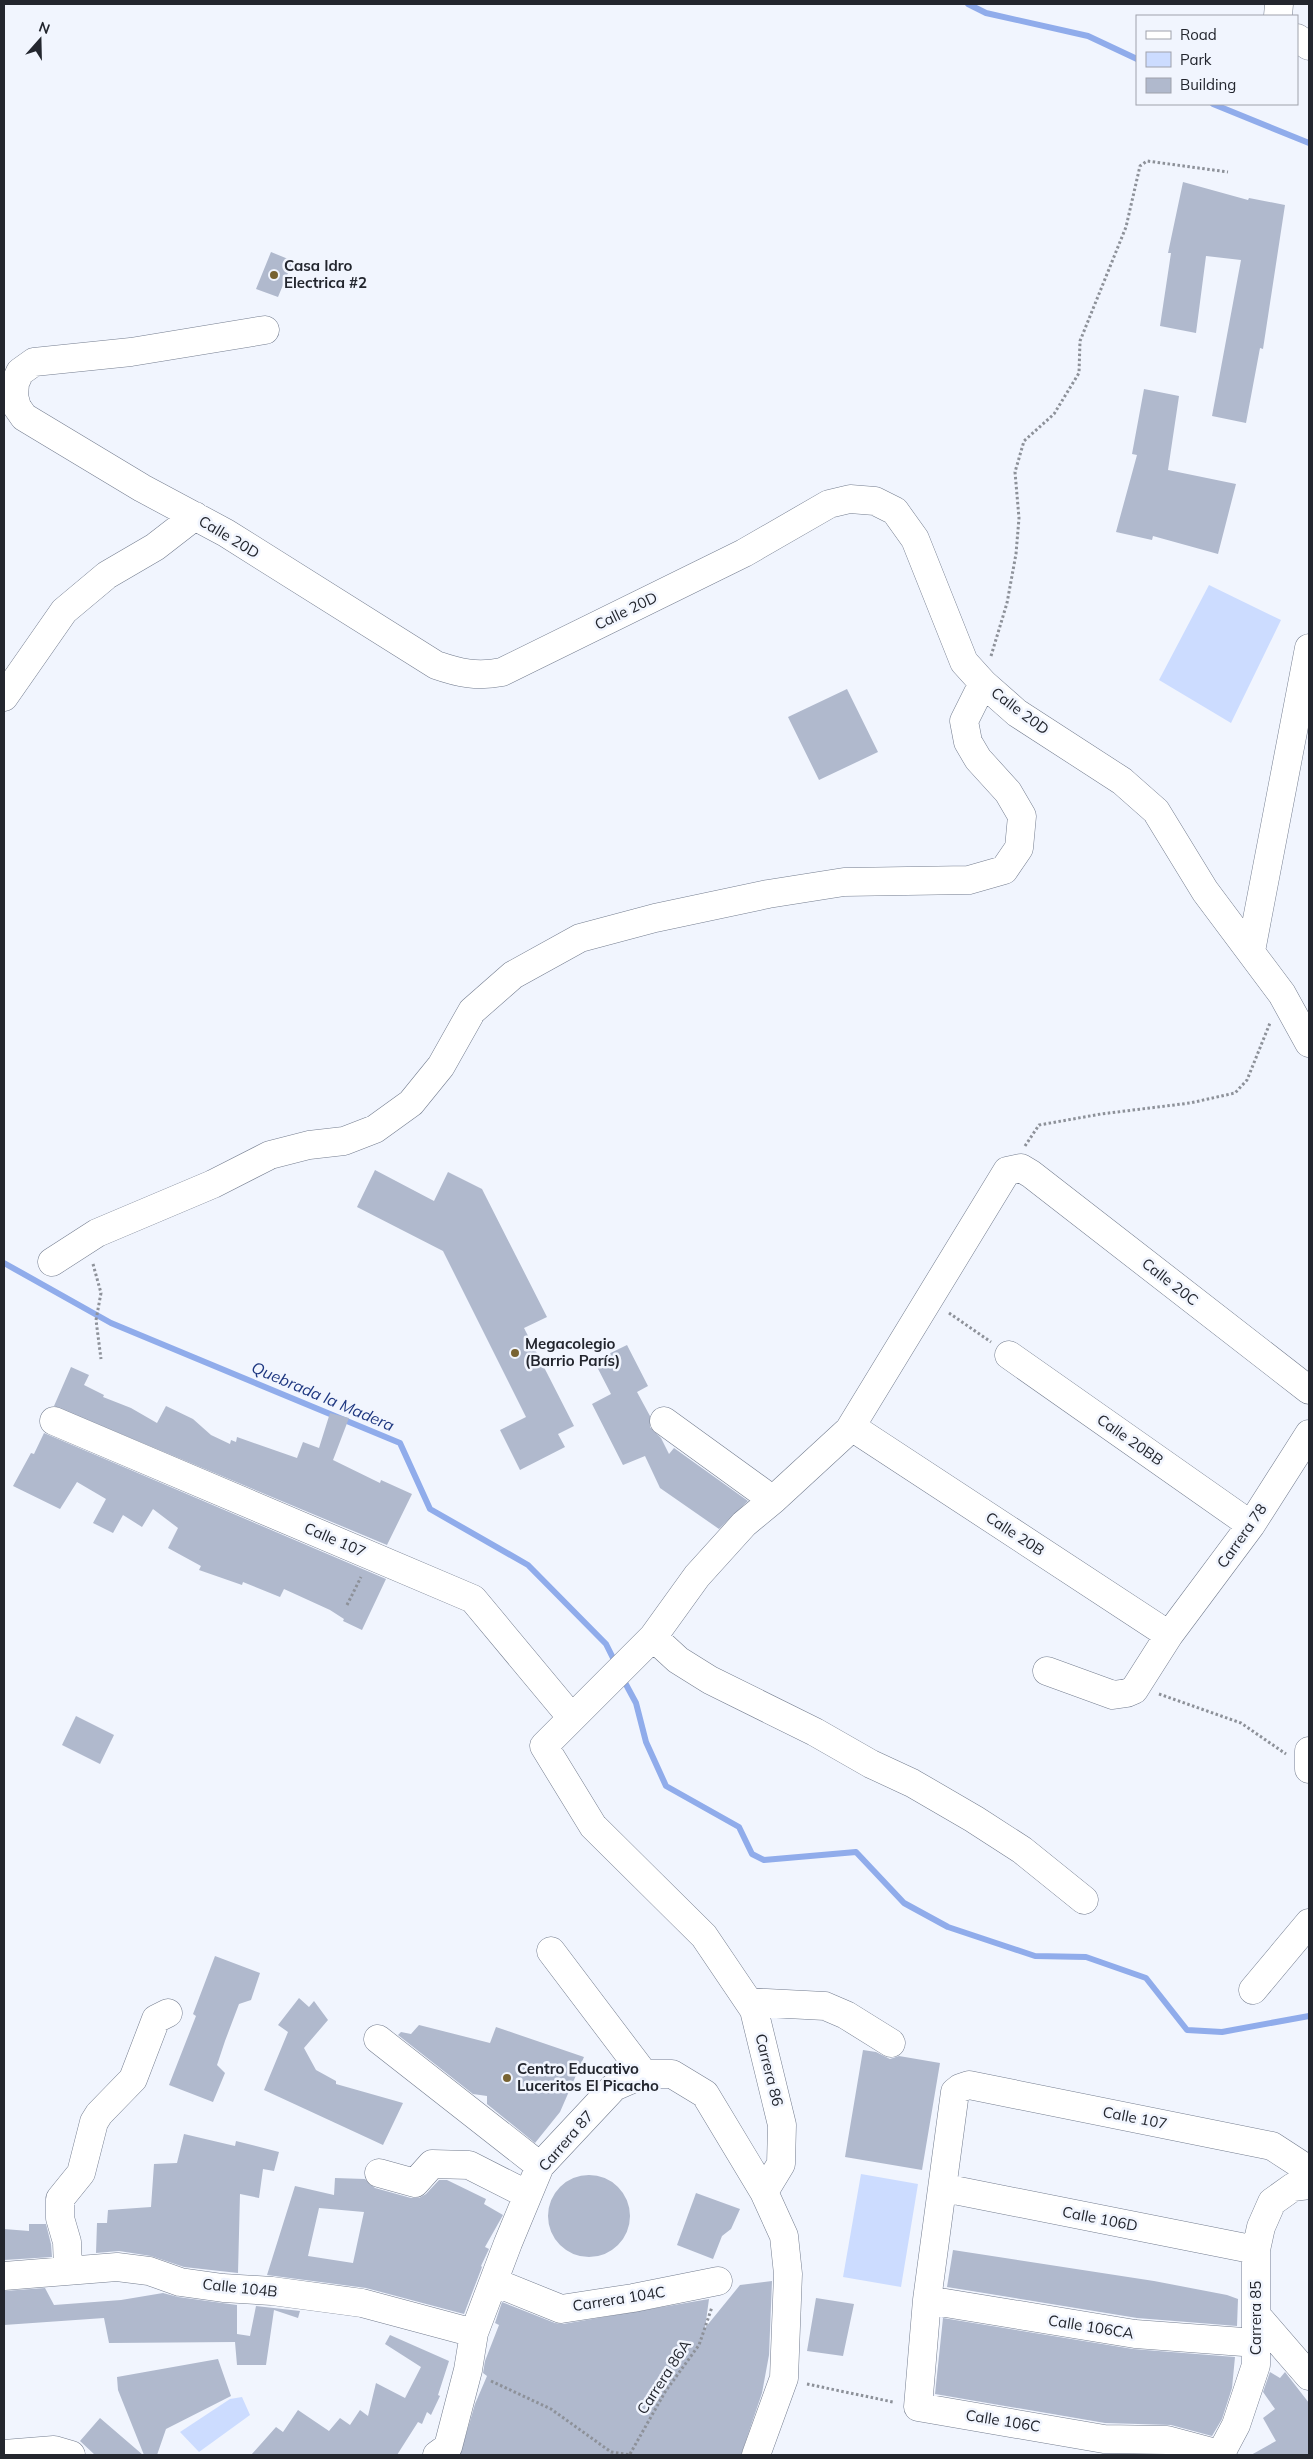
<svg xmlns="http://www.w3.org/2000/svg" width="1313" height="2459" viewBox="0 0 1313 2459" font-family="Mulish,sans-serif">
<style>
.green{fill:#ccdcff}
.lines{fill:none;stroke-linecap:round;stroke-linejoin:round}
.stream{stroke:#90aceb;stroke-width:6}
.building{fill:#b0b9cd;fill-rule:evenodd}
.minor-casing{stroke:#747d8f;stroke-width:29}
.path{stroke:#8d9199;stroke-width:3;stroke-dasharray:2.5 2.5;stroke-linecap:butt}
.minor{stroke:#fff;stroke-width:28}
.poi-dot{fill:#786332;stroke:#f1f5fe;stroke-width:2}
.labels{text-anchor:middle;stroke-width:5;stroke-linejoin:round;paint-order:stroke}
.poi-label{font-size:15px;font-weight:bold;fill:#23262e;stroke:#f1f5fe;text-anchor:start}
.street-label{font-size:15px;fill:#23262e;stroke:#f1f5fe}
.water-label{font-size:16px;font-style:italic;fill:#1e3780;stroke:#f1f5fe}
</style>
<rect width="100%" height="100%" fill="#f1f5fe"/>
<!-- green -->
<path class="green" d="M1209 585 1281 620 1231 723 1159 680Z
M861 2174 918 2184 901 2287 843 2277Z
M242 2397 250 2415 199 2452 180 2432 230 2399Z"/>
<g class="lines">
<!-- stream -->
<path class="stream" d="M968 4 986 13 1088 36 1137 59
M1213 104 1309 143
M4 1263 111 1323 400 1443 430 1509 528 1565 606 1644 617 1666
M622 1677 636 1703 646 1742 666 1786 739 1827 752 1854 764 1860 856 1852 904 1903 948 1927 1035 1956 1086 1957 1146 1978 1187 2030 1222 2032 1309 2016"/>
</g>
<!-- building -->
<path class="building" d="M1183 182 1248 200 1249 198 1285 205 1263 349 1260 348 1246 423 1212 416 1241 260 1206 256 1196 333 1160 326 1171 253H1168Z
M271 252 293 261 278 297 256 289Z
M1144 389 1179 396 1168 470 1236 484 1218 554 1153 536 1152 540 1116 532 1137 455 1132 454Z
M847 689 878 752 819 780 788 717Z
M375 1170 434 1201 448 1172 482 1189 547 1317 524 1328 574 1426 558 1434 565 1447 520 1470 500 1430 526 1417 443 1251 357 1207Z
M627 1345 648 1386 637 1392 650 1416V1427L661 1438 669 1454 674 1448 748 1501 719 1529 660 1488 645 1456 623 1465 592 1404 611 1394 594 1361Z
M71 1367 89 1375 84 1385 104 1395 103 1397 131 1408 157 1423 166 1406 193 1419 211 1435 230 1444 231 1440 236 1442 237 1437 297 1458 303 1442 319 1448 330 1413 349 1418 333 1460 380 1483 381 1480 412 1494 387 1545 54 1406Z
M44 1433 386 1579 362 1630 343 1621 344 1619 330 1610 284 1589 280 1597 243 1582 242 1585 199 1570 201 1566 168 1548 178 1528 153 1509 142 1527 123 1515 113 1533 93 1523 106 1499 77 1482 60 1509 13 1486 31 1453 34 1454Z
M76 1716 114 1735 100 1764 62 1745Z
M215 1956 260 1973 251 2000 239 2004 225 2041 217 2065 225 2073 213 2102 169 2085 196 2016 193 2014Z
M299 1998 309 2007 314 2001 328 2020 304 2048 316 2070 336 2081V2084L403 2103 383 2145 264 2090 288 2032 278 2025Z
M419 2025 490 2043 496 2027 584 2057 560 2112 535 2143 487 2104V2096L473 2094 398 2035 401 2032 411 2034Z
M863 2050 876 2052 890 2059 899 2056 940 2063 922 2170 845 2157Z
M184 2134 235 2146 236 2141 279 2152 274 2171 263 2169 259 2198 240 2194 238 2273 184 2267 151 2256 119 2251 96 2253 97 2223H107L108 2210 151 2207 154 2164 177 2163Z
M548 2216a41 41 0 1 1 82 0a41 41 0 1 1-82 0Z
M335 2178 365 2179 375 2188 411 2198H419L426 2194 439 2180H447L486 2199 484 2204 503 2215 485 2247 489 2249 481 2266 482 2267 464 2314 366 2288 267 2275 295 2186 334 2195ZM319 2208 364 2212 353 2263 308 2256Z
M696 2193 740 2209 731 2229 722 2236 713 2259 677 2245Z
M29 2224H46L51 2244 52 2257 4 2260V2229L29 2231Z
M953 2250 1154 2281 1227 2295 1238 2299 1237 2326 1137 2318 947 2287Z
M772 2281 769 2355 762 2393 741 2455H460L475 2404 487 2376 483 2373 485 2361 499 2325 495 2323 502 2302 555 2323 563 2324 709 2299 705 2328 740 2285Z
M45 2288 54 2305 121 2300 163 2293 178 2297 237 2305V2334L250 2336 256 2306 300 2311 298 2318 274 2310 266 2365H237L235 2342 109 2343 104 2318 4 2325V2291Z
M816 2298 854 2304 843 2356 807 2351Z
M943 2318 1133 2349 1235 2357 1232 2388 1222 2419 1212 2436 1171 2425 1105 2423 935 2394Z
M390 2335 449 2361 438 2395 440 2396 431 2415 427 2412 422 2424 418 2422 397 2455H251L276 2427 283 2432 298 2410 329 2431 340 2418 350 2425 360 2410 368 2416 376 2383 405 2398 421 2367 385 2344Z
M218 2359 231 2396 166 2429 157 2455H144L118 2390 117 2377Z
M1270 2372 1280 2378 1285 2372 1309 2403V2455H1251L1276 2441 1263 2418 1275 2409 1263 2392Z
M100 2418 143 2455H95L80 2441Z"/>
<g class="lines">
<!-- minor casing -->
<g class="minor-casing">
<path id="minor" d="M1278 16 1279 4
M1297 38 1309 46
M265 330 131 352 34 362 20 372 15 383 14 396 17 407 24 417 142 488 226 533 436 665C459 673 477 677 502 672L744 553 829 504 850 499 875 501 895 511 915 539 964 662 983 683 1017 713 1122 781 1156 811 1205 891 1282 994 1309 1043
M4 697 64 611 107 575 155 547 195 516
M1251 951 1309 648
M52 1262 97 1233 213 1184 270 1155 309 1145 344 1141 375 1129 411 1103 441 1066 472 1011 513 975 580 938 655 918 768 894 844 882 969 880 1004 870 1019 848 1022 816 1008 792 978 759 968 742 964 721 983 683
M1009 1355 1251 1525
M54 1421 473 1599 572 1718
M664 1421 773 1500
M861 1433 1169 1635
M653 1637 678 1660 710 1680 815 1732 871 1764 912 1783 974 1819 1022 1850 1084 1900
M1047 1671 1113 1695 1127 1693 1134 1690 1169 1635 1251 1525 1309 1434
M1309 1751V1769
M551 1951 644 2074
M1253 1990 1309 1923
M749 2002 825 2006 846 2015 891 2043
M378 2039 540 2166
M379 2173 415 2183 432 2164 469 2165 528 2195
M944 2188 1256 2250
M764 2192 781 2164 782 2125 754 2010 704 1936 593 1826 544 1746 653 1637 697 1576 744 1524 773 1500 849 1430 1007 1171 1021 1168 1031 1174 1309 1390
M68 2270 67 2242 60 2218V2199L81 2173 94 2122 99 2114 133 2079 156 2019 168 2013
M4 2276 117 2267 149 2271 180 2282 223 2288 272 2291 362 2303 474 2333
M494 2282 561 2309 633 2298 718 2281
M927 2300 1135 2334 1257 2343
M1257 2316 1309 2376
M4 2454 54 2450 71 2455
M437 2455 448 2447 468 2370 474 2333 508 2243 540 2166 614 2087 644 2074H672L705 2094 764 2192 784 2236 788 2274 784 2378 756 2455
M1220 2455 1236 2425 1256 2365V2250L1261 2227 1272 2202 1293 2187 1309 2185
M1223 2455 1167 2440 1104 2439 918 2407 927 2300 955 2092 960 2088 969 2085 1272 2146 1309 2170"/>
</g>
<!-- path -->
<path class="path" d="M991 656 1007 603 1016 554 1019 518 1015 472 1024 441 1054 414 1079 373 1080 341 1126 227 1140 166 1147 161 1228 172
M1025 1146 1039 1125 1101 1114 1190 1103 1235 1093 1247 1080 1270 1023
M93 1264 101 1293 96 1320 101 1359
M949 1313 991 1342
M347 1605 361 1577
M1159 1694 1241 1723 1286 1754
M491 2381 551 2409 611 2452 632 2455
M807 2384 893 2402
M630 2454 665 2392 699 2345 712 2307"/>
<!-- minor -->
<use href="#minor" class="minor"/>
</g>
<!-- markers -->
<g class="poi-dot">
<circle cx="274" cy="275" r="5"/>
<circle cx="515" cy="1353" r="5"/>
<circle cx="507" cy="2078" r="5"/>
</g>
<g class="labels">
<!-- poi labels -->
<g class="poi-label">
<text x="284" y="271">Casa Idro<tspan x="284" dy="17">Electrica #2</tspan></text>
<text x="525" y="1349">Megacolegio<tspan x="525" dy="17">(Barrio París)</tspan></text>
<text x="517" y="2074">Centro Educativo<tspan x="517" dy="17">Luceritos El Picacho</tspan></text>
</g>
<!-- street labels -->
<g class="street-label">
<text transform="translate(229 537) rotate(31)" y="5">Calle 20D</text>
<text transform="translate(626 611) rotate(-26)" y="5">Calle 20D</text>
<text transform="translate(1020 711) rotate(37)" y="5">Calle 20D</text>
<text transform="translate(1170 1282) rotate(38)" y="5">Calle 20C</text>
<text transform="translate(1130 1440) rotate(35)" y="5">Calle 20BB</text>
<text transform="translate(1015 1534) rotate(33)" y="5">Calle 20B</text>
<text transform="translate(1242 1536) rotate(-55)" y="5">Carrera 78</text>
<text transform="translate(335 1540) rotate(23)" y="5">Calle 107</text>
<text transform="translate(769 2070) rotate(76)" y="5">Carrera 86</text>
<text transform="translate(1135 2118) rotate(11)" y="5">Calle 107</text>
<text transform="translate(566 2141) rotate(-49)" y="5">Carrera 87</text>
<text transform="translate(1100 2219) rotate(11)" y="5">Calle 106D</text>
<text transform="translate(240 2288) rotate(6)" y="5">Calle 104B</text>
<text transform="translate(619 2299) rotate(-9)" y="5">Carrera 104C</text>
<text transform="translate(1256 2318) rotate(-90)" y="5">Carrera 85</text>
<text transform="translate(1091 2327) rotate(9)" y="5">Calle 106CA</text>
<text transform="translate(664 2377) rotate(-57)" y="5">Carrera 86A</text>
<text transform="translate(1003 2421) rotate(9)" y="5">Calle 106C</text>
</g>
<!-- water labels -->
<g class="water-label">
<text transform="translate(323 1396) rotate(23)" y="6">Quebrada la Madera</text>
</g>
</g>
<!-- border -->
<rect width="1313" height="2459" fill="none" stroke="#23262e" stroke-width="10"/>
<!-- legend -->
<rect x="1136" y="15" width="162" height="90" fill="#f1f5fe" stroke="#9fa2ab"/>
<rect x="1146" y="31" width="25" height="8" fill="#ffffff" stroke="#9fa2ab"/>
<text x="1180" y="40" font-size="15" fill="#23262e">Road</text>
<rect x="1146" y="52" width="25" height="15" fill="#ccdcff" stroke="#9fa2ab"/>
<text x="1180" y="65" font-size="15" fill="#23262e">Park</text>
<rect x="1146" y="78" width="25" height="15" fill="#b0b9cd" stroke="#9fa2ab"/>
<text x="1180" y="90" font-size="15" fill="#23262e">Building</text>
<!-- north arrow -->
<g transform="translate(40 40) rotate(20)" stroke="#f1f5fe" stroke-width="4" paint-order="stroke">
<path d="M0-4L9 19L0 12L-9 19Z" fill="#23262e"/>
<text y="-8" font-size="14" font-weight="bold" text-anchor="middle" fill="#23262e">N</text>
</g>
</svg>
